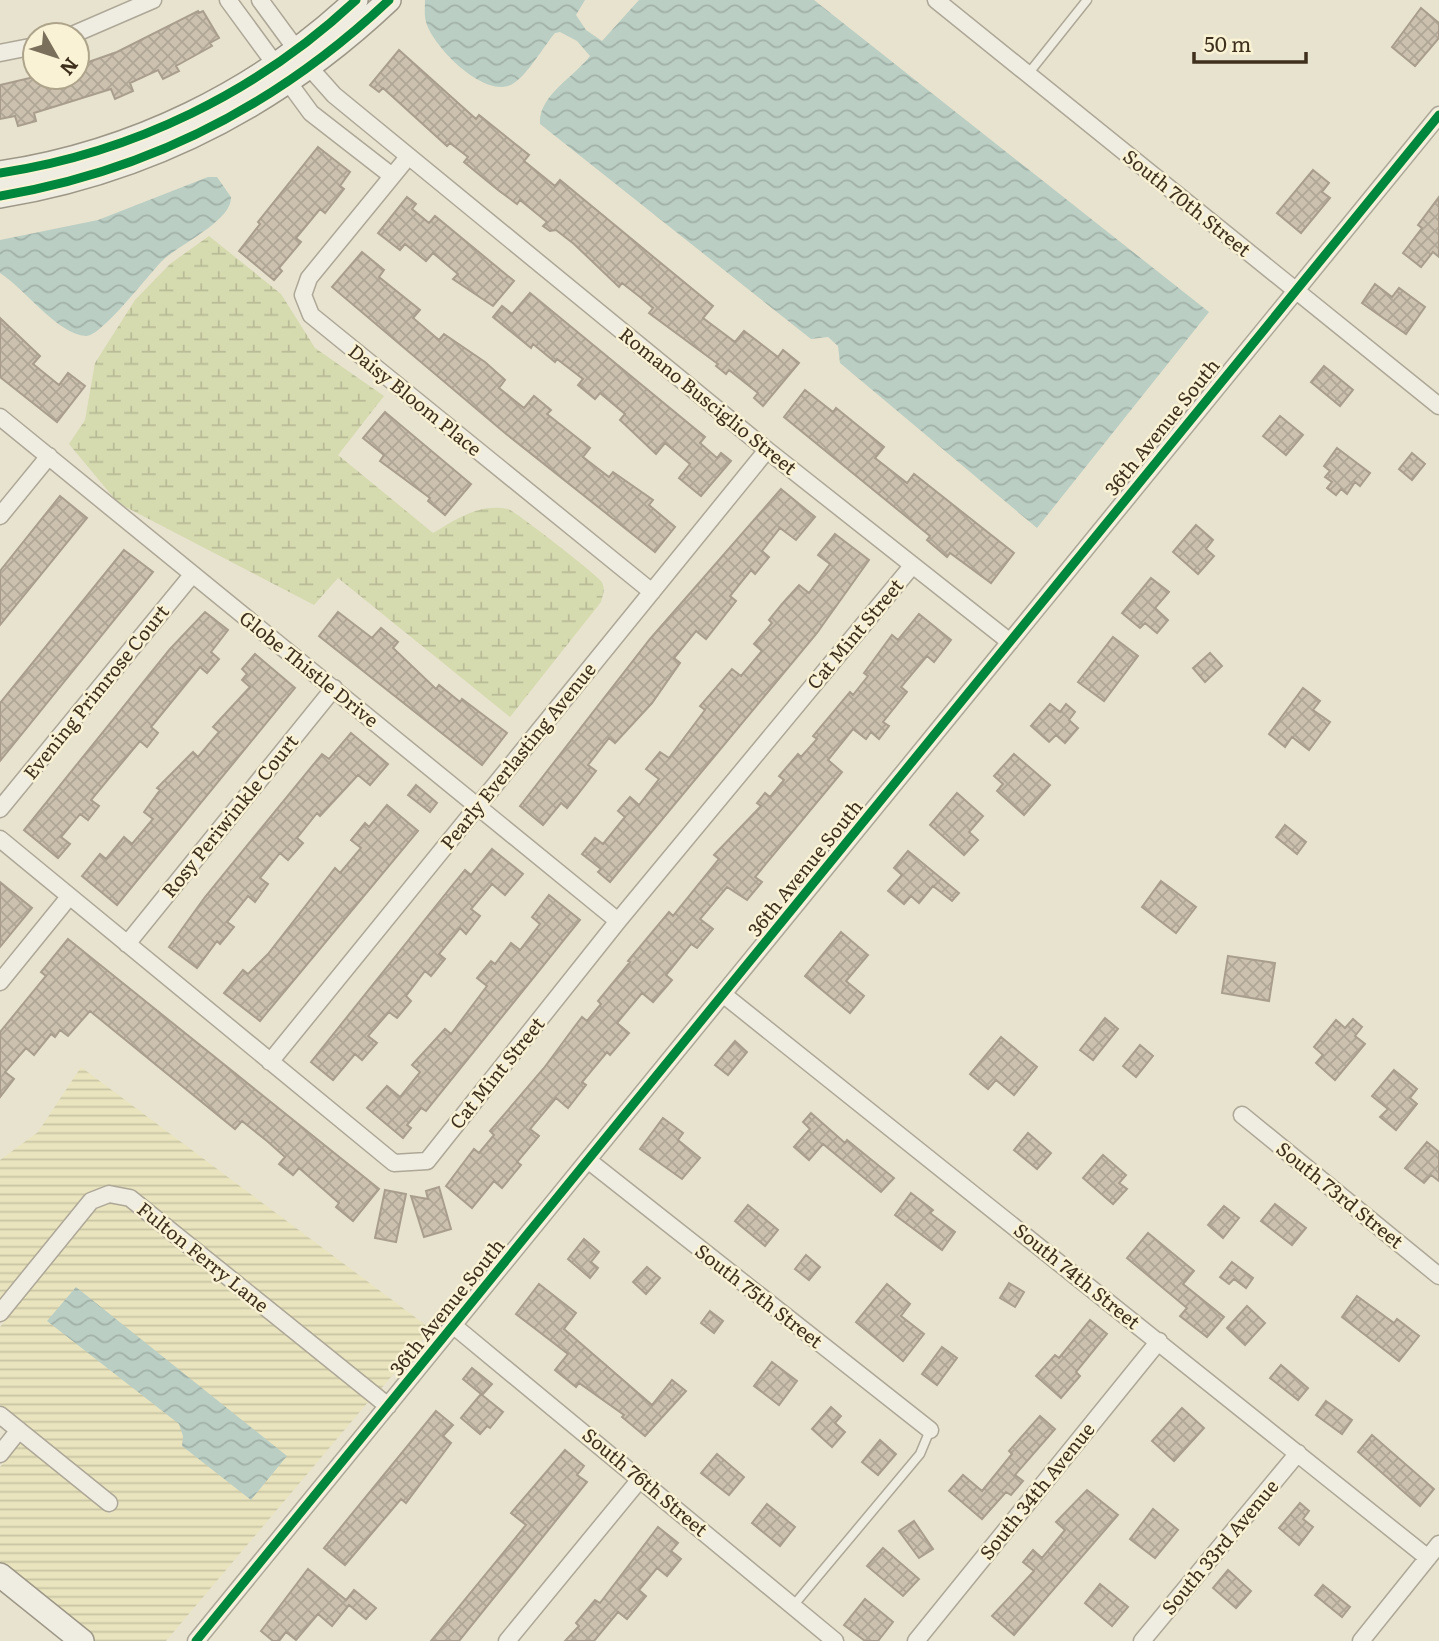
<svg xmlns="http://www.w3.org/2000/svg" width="1439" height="1641" viewBox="0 0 1439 1641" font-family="Literata,serif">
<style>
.farmland{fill:url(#farmland-rules)}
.wetland{fill:url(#wetland-marsh)}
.water{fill:url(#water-waves)}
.building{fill:url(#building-cross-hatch);stroke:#a99e8d;stroke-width:2}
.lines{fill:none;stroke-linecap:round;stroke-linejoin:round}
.lane-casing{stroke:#ada797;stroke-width:11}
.street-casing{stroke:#ada797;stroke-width:19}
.secondary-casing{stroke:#9d9787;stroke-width:26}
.lane{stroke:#efece1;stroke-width:8}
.street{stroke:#efece1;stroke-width:16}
.secondary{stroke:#efece1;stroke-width:23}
.cycleway-casing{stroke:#f9f2d5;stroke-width:13}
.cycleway{stroke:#00873e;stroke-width:9}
.labels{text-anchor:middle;stroke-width:5;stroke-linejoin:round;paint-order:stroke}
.street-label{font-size:19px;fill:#3e301d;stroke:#f9f2d5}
</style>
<defs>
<pattern id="farmland-rules" width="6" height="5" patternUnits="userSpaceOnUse" patternTransform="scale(1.75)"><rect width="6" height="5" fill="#e9e4be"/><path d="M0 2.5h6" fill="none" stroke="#c9c4a3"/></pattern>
<pattern id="wetland-marsh" width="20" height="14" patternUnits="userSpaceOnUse" patternTransform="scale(1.75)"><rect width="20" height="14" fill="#d5daaf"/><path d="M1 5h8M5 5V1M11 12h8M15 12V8" fill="none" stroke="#b8bb96"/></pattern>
<pattern id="water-waves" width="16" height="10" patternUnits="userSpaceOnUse" patternTransform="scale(1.75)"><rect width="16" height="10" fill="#bacec4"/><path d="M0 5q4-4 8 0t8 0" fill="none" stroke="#a1b1a8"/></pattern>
<pattern id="building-cross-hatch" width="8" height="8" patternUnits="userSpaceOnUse" patternTransform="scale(1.75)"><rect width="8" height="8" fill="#ccc1af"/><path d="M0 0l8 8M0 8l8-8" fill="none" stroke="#b0a696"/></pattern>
</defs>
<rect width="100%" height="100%" fill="#e8e3ce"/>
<!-- farmland -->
<path class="farmland" d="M81 1067 431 1329 380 1390 131 1190 105 1186 84 1195 0 1300V1160L38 1132Z
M111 1202 127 1206 369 1401 166 1641H94L0 1565V1467L21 1442 110 1514 120 1503 0 1405V1327L96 1208Z"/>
<!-- wetland -->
<path class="wetland" d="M209 236 281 294 315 348 384 396 338 455 433 533C457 519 479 503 508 509 515 511 597 575 601 581 606 588 603 594 601 602L510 717 338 578 314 605 118 503 69 444 85 420 95 363 135 300 170 264Z"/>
<!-- water -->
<path class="water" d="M425 0H585L576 15 586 30 602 41 639 0H814L1209 312 1037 528 840 363 838 346 828 337 811 339 540 124C538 96 574 77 590 56L577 41 560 32 555 33C544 46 528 74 514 83 487 102 433 47 426 22 424 15 425 7 425 0Z
M208 177H217L231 197C232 221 179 244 162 261 149 274 101 337 86 336 58 335 24 288 0 273V240L98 220Z
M76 1287 287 1456 251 1500 182 1446 183 1436 179 1424 47 1321Z"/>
<!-- building -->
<path class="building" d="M1421 8 1439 23V38L1415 66 1392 47Z
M198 11 199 13 203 11 219 38 210 43 212 46 176 66 179 71 163 79 158 70 130 83 133 91 115 99 111 89 34 113 36 121 18 126 15 116 0 119V85L34 77H77V66L117 52Z
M399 50 476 119 479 115 529 155 524 161 555 186 560 180 713 306 703 318 735 342 744 331 778 357 783 350 799 363 763 406 754 398 758 393 729 370 726 374 716 366 718 364 649 313 653 308 640 297 622 283 619 287 574 244 556 230 550 231 543 226 547 222 520 200 517 204 498 190 464 162 468 157 450 143 447 146 383 88 379 92 370 85Z
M318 147 350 172 340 186 344 189 325 213 320 209 296 238 301 242 279 268 282 271 274 280 239 251 260 224 258 222Z
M1313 170 1329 183 1322 192 1330 198 1301 233 1277 213Z
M407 197 416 204 412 209 429 223 435 216 514 281 493 306 453 279 458 274 433 253 426 261 405 244 400 250 378 233Z
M1439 197V257L1433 252 1421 267 1403 253 1422 228 1418 225Z
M362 252 384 270 379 277 420 310 413 318 439 340 444 334 485 362 505 380 499 388 524 408 534 396 551 410 547 414 590 448 583 457 609 477 613 472 653 500 649 505 675 527 655 552 505 433 332 287Z
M1375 284 1392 297 1399 288 1425 307 1406 334 1362 303Z
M530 293 705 437 700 443 717 458 721 453 731 461 701 496 679 478 690 464 665 443 656 454 620 420 625 414 600 393 595 399 578 385 583 379 557 359 555 362 533 344 531 348 493 317 502 306 512 314Z
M0 318 40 356 33 364 59 385 68 373 85 386 57 422 0 377Z
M1324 366 1353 390 1340 406 1311 382Z
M805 390 833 412 836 408 884 447 875 458 907 483 914 474 1014 553 991 583 950 553 947 557 927 540 930 536 784 417Z
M385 412 471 484 445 515 428 501 430 498 380 461 384 455 363 438Z
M1280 416 1303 435 1286 455 1263 436Z
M1337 448 1370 473 1360 486 1355 482 1347 494 1341 489 1336 495 1327 488 1332 482 1325 477 1330 471 1324 466Z
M1412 453 1425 464 1412 480 1399 469Z
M781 489 815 517 796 540 780 528 762 551 769 557 755 574 751 570 730 596 736 601 706 639 696 631 674 658 680 663 652 703 615 743 609 738 588 765 596 771 567 808 561 803 543 825 520 806 650 639Z
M60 496 87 518 0 625V571Z
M1196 525 1213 540 1206 549 1214 556 1198 574 1173 552Z
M835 534 869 560 817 633 610 882 598 872 601 869 582 854 595 838 603 844 625 817 618 811 630 797 639 805 659 779 646 769 660 752 669 758 705 710 700 706 732 669 741 676 762 651 754 644 772 623 769 620 782 604 799 585 809 593 830 564 818 555Z
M124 550 153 572 0 761V703Z
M1151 578 1169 592 1155 608 1168 620 1157 633 1145 623 1140 628 1122 613Z
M205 612 228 630 211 652 219 659 207 673 200 667 151 727 158 733 147 747 140 741 91 800 99 806 88 820 80 814 61 837 70 844 58 858 24 830 170 649Z
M338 612 372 638 381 628 398 642 393 648 436 689 439 685 460 702 462 699 507 733 482 765 319 636Z
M919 614 951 640 934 662 927 656 901 687 907 692 883 722 889 726 879 739 871 732 866 739 853 729 828 760 842 772 755 877 762 882 747 900 727 887 700 919 713 929 697 948 691 944 666 975 672 980 653 1002 642 993 617 1023 629 1033 610 1055 607 1052 582 1082 586 1085 568 1108 556 1098 530 1129 539 1136 517 1162 521 1165 502 1188 494 1181 472 1208 446 1186 467 1158 474 1149 479 1153 494 1135 490 1131 544 1068 575 1026 582 1017 587 1021 601 1004 598 1001 630 962 628 961 669 912 673 916 719 859 714 855 761 806 757 803 765 793 770 797 784 780 779 776 798 754 801 757 817 739 813 736 850 692 853 695 868 676 864 673 892 635 898 640Z
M1113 637 1138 656 1104 701 1078 682Z
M1210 653 1222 666 1205 682 1193 668Z
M255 654 295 688 117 905 82 876 100 854 106 859 124 837 132 844 153 819 144 812 160 790 157 788 193 752 198 757 219 732 213 727 250 687 242 680 247 674 242 669Z
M1303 688 1320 701 1313 710 1330 722 1309 750 1292 737 1285 747 1269 734Z
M1050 704 1060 712 1066 704 1075 712 1069 720 1078 728 1065 743 1056 735 1049 742 1031 726Z
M351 733 388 764 370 785 358 775 320 816 317 813 297 838 303 843 288 860 280 853 260 878 268 884 255 902 248 896 227 922 234 927 220 944 217 941 197 968 169 947 205 897 322 754 329 759Z
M1014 754 1050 785 1024 815 997 791 1003 784 994 776Z
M416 785 437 803 430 812 408 795Z
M957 793 983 816 969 832 978 840 964 855 930 825Z
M387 805 418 831 260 1021 224 993 243 970 248 974 268 954 335 868 340 873 361 848 351 840 365 823 369 827Z
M1285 825 1306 842 1297 854 1276 837Z
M492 849 523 874 505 895 492 884 471 909 480 916 466 934 460 928 439 954 445 959 431 976 425 971 406 996 411 1001 397 1018 389 1012 368 1036 377 1043 362 1060 355 1054 333 1080 311 1062 451 887 465 870 471 875Z
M908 851 959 893 952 901 933 886 919 903 911 896 904 904 888 891 902 875 894 868Z
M1161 881 1196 907 1176 933 1142 907Z
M0 882 32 908 0 947Z
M549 895 580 920 426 1111 421 1108 407 1125 411 1128 403 1138 367 1108 387 1086 400 1097 420 1072 412 1065 445 1029 451 1034 487 986 477 978 491 961 495 964 511 943 520 950 540 924 532 917Z
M841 932 868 955 846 981 864 996 850 1013 805 976Z
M68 939 379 1189 353 1221 336 1207 339 1203 299 1168 293 1175 279 1164 285 1157 267 1141 242 1121 235 1129 90 1011 68 1036 60 1030 55 1037 51 1034 34 1055 26 1048 5 1072 14 1079 0 1097V1032L46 976 41 972Z
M1228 956 1275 963 1269 1001 1222 993Z
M1105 1018 1118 1029 1093 1060 1080 1050Z
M1353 1019 1362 1027 1355 1036 1365 1044 1335 1080 1316 1063 1323 1055 1314 1047 1336 1020 1345 1028Z
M1001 1037 1037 1067 1014 1095 996 1080 988 1089 970 1074Z
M735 1041 747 1052 728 1075 715 1065Z
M1140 1045 1153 1056 1136 1077 1123 1066Z
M1394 1070 1417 1089 1410 1098 1417 1104 1396 1130 1380 1117 1388 1109 1372 1096Z
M811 1113 845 1143 847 1140 894 1178 881 1192 823 1144 809 1160 794 1147 810 1129 803 1122Z
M663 1118 683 1133 678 1140 700 1158 682 1179 640 1149Z
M1028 1133 1051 1153 1037 1169 1014 1150Z
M1427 1142 1439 1152V1181L1431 1175 1424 1183 1405 1168Z
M1103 1155 1126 1175 1119 1183 1127 1189 1113 1204 1083 1178Z
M439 1187 451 1229 424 1237 411 1196 428 1199 426 1191Z
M385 1190 406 1194 396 1242 375 1238Z
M911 1193 933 1210 930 1213 955 1232 942 1250 895 1215Z
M1275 1204 1306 1228 1292 1245 1261 1221Z
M748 1205 778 1230 765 1246 735 1221Z
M1224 1206 1239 1218 1223 1238 1208 1225Z
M1148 1233 1194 1271 1183 1284 1224 1317 1207 1337 1180 1316 1187 1308 1127 1258Z
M584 1239 599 1252 591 1262 598 1268 590 1278 568 1259Z
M806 1255 820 1267 809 1280 795 1269Z
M1232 1262 1253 1278 1246 1288 1234 1279 1229 1284 1220 1277Z
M647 1267 660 1278 646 1294 633 1282Z
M1009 1283 1024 1292 1015 1307 1000 1298Z
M539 1284 576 1313 564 1329 652 1405 672 1380 686 1391 645 1436 622 1417 624 1415 579 1383 576 1387 555 1370 568 1354 516 1314Z
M887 1284 910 1304 901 1316 924 1334 903 1361 856 1322Z
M1357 1296 1394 1323 1397 1319 1419 1336 1399 1361 1342 1317Z
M1247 1306 1265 1323 1245 1345 1227 1328Z
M710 1311 723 1321 714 1333 701 1323Z
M1090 1320 1107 1334 1076 1372 1080 1376 1061 1398 1036 1376 1055 1355 1059 1358Z
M942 1347 957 1358 937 1385 922 1374Z
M772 1362 797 1381 779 1405 754 1386Z
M1281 1365 1308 1388 1298 1400 1270 1378Z
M472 1368 492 1384 482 1395 503 1412 490 1428 487 1426 480 1434 461 1418 481 1394 463 1379Z
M1326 1401 1352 1420 1342 1434 1316 1415Z
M831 1407 841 1416 835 1423 845 1432 832 1447 812 1429Z
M1182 1408 1204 1428 1174 1461 1152 1441Z
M436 1411 453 1425 443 1436 451 1443 406 1503 401 1499 345 1565 324 1548Z
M1040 1416 1055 1429 1015 1475 1023 1481 1011 1495 1006 1492 982 1519 949 1491 963 1475 982 1491 1012 1454 1009 1451Z
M1372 1435 1434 1489 1420 1506 1358 1452Z
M880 1440 896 1454 878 1475 862 1462Z
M565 1450 584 1466 577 1475 587 1482 459 1641H431L526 1525 511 1513Z
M717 1454 744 1477 729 1495 701 1473Z
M1087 1490 1118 1515 1014 1635 992 1616 1034 1571 1023 1562 1033 1550 1042 1558 1065 1530 1056 1522Z
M1300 1503 1309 1511 1303 1519 1313 1527 1299 1545 1279 1528Z
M767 1504 795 1527 780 1546 752 1523Z
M1153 1509 1178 1530 1155 1558 1130 1539Z
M914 1521 933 1549 919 1558 899 1531Z
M658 1527 678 1543 671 1551 681 1559 667 1576 657 1568 639 1590 646 1596 627 1619 618 1612 594 1641H565L579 1626 576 1623 595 1600 600 1603Z
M883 1548 919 1579 903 1596 867 1566Z
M308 1569 346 1600 354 1590 376 1608 366 1619 349 1605 332 1626 318 1614 296 1640 286 1632 279 1641H273L261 1631Z
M1228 1570 1251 1591 1236 1608 1213 1588Z
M1100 1584 1128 1607 1112 1626 1085 1603Z
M1323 1585 1350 1607 1342 1617 1315 1595Z
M865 1599 893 1622 878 1641H865L844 1625Z"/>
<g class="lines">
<!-- lane casing -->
<g class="lane-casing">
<path id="lane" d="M1028 74 1087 0
M793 1606 920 1454 930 1430"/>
</g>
<!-- street casing -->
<g class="street-casing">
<path id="street" d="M228 0 311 113 392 176
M260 0 310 68 334 95 767 450 1010 642
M936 0 1439 406
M72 35 153 0
M0 53 35 46
M408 157 309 278 303 295 311 315 652 592
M0 417 618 921
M0 516 49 456
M0 809 192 575
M0 839 394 1163 427 1161 618 921 912 566
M127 944 334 688
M0 982 69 897
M724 995 1428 1558
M270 1062 767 450
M1242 1115 1439 1276
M589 1161 930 1430
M0 1313 91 1201 109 1194 130 1198 388 1406
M454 1326 835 1641
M0 1415 109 1503
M0 1454 19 1430
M196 1641 1439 115
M507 1641 641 1478
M916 1641 1159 1341
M1142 1641 1298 1453
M1361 1641 1439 1544"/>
</g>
<!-- secondary casing -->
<g class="secondary-casing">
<path id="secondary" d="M0 173C133 153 258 92 356 0
M0 196C150 171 279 104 389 0
M0 1575 82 1641"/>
</g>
<!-- lane -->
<use href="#lane" class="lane"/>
<!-- street -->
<use href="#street" class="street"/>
<!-- secondary -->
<use href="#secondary" class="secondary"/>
<!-- cycleway casing -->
<g class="cycleway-casing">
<path id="cycleway" d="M0 173C133 153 258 92 356 0
M0 196C150 171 279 104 389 0
M196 1641 1439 115"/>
</g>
<!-- cycleway -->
<use href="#cycleway" class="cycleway"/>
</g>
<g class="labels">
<!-- street labels -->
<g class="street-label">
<text transform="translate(1187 203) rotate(39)" y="7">South 70th Street</text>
<text transform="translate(415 400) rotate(39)" y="7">Daisy Bloom Place</text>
<text transform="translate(708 401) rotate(39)" y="7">Romano Busciglio Street</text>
<text transform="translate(1162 427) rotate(-51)" y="7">36th Avenue South</text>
<text transform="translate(855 634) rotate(-50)" y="7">Cat Mint Street</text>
<text transform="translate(309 669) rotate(39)" y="7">Globe Thistle Drive</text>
<text transform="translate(96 692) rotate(-51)" y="7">Evening Primrose Court</text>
<text transform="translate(518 756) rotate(-51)" y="7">Pearly Everlasting Avenue</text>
<text transform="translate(230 816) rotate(-51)" y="7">Rosy Periwinkle Court</text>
<text transform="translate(805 868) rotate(-51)" y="7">36th Avenue South</text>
<text transform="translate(497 1073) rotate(-51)" y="7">Cat Mint Street</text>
<text transform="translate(1340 1195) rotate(39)" y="7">South 73rd Street</text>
<text transform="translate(203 1257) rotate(39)" y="7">Fulton Ferry Lane</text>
<text transform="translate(1077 1276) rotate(39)" y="7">South 74th Street</text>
<text transform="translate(759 1296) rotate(38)" y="7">South 75th Street</text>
<text transform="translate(447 1307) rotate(-51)" y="7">36th Avenue South</text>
<text transform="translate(645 1482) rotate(40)" y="7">South 76th Street</text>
<text transform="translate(1037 1491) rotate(-51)" y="7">South 34th Avenue</text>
<text transform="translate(1220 1547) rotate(-50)" y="7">South 33rd Avenue</text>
</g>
</g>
<!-- north arrow -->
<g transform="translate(56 56) rotate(129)"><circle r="33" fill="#f9f2d5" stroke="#aea48b" stroke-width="2"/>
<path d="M0-5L12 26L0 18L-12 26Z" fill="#7a6f5b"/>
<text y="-10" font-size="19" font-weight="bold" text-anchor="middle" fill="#3e301d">N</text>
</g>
<!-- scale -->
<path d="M1194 52v10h112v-10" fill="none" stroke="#3e301d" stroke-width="3.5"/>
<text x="1204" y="52" font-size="21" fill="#3e301d" stroke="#f9f2d5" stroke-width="5" paint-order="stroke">50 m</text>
</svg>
